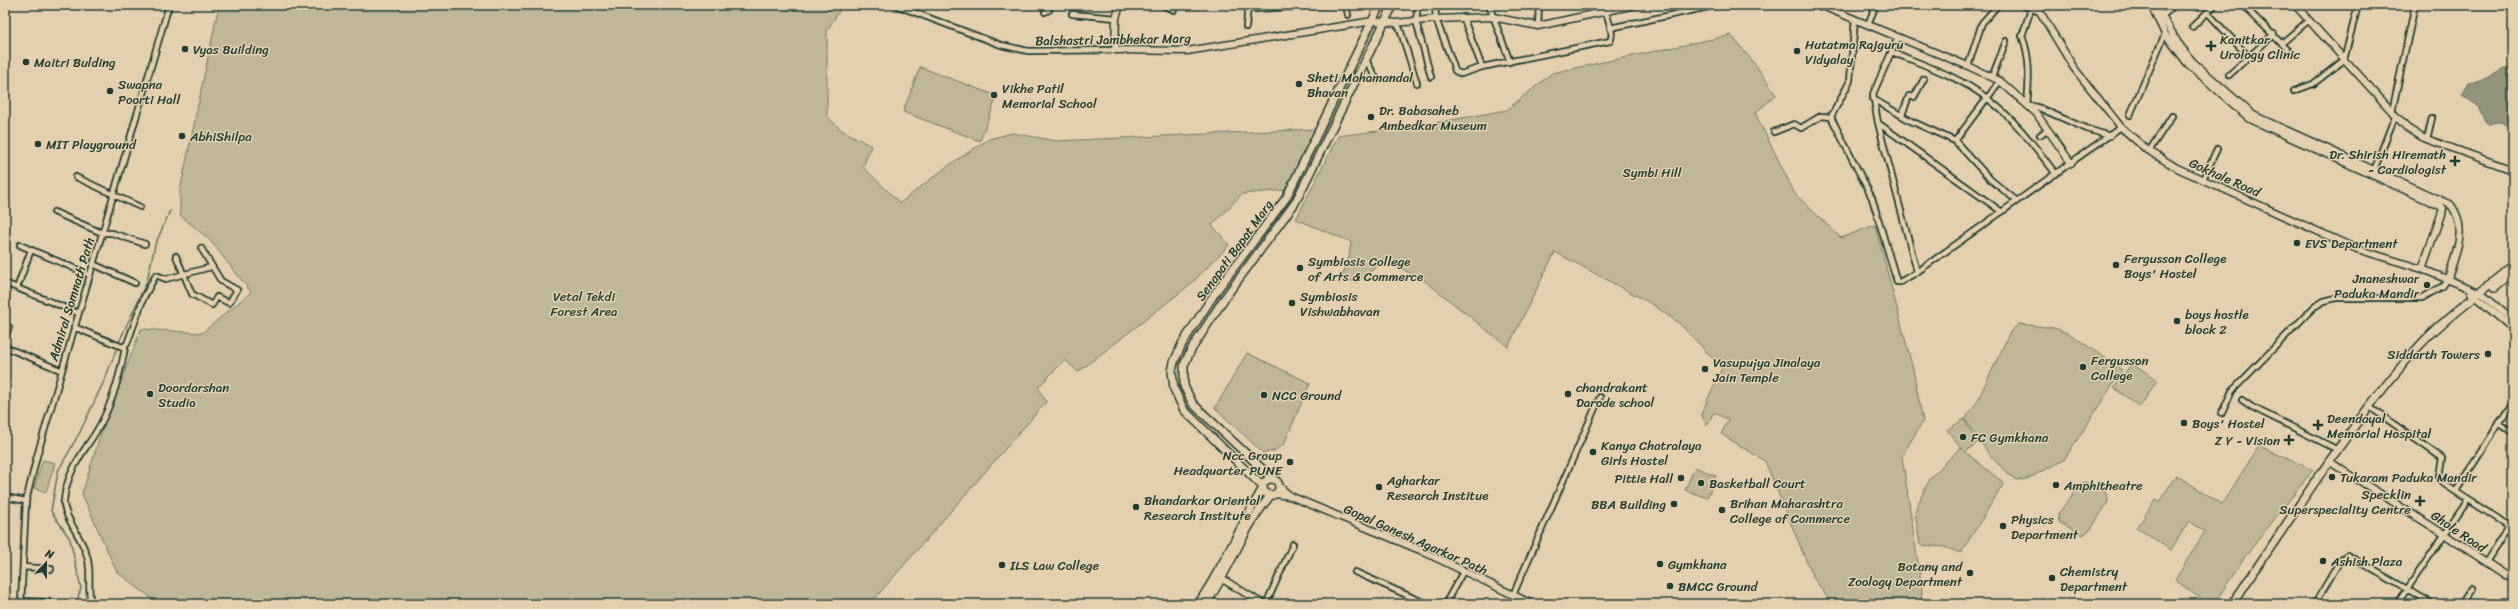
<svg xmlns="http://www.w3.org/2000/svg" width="2518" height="609" viewBox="0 0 2518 609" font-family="Sriracha,sans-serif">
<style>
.green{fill:#c0b698;stroke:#707a66}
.water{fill:#91937a;stroke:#63715e}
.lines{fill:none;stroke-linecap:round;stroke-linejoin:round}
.stream{stroke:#63715e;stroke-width:1.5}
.street-casing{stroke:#1f3d34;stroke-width:8}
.secondary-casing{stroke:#1f3d34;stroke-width:9}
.primary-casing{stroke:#1f3d34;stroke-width:10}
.street{stroke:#e4d0ae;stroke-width:4.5}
.secondary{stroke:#e4d0ae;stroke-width:6}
.primary{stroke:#e4d0ae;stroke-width:7}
.poi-dot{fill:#1f3d34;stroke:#e4d0ae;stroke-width:1.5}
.labels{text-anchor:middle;stroke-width:3;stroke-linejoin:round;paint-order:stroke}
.street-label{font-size:13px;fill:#1f3d34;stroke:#e4d0ae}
.poi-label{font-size:13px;fill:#1f3d34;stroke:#e4d0ae;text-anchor:start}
.park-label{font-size:13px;fill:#274339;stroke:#e4d0ae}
</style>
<rect width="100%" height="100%" fill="#e4d0ae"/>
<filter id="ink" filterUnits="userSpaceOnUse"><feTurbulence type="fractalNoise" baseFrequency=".025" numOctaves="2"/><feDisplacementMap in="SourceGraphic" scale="8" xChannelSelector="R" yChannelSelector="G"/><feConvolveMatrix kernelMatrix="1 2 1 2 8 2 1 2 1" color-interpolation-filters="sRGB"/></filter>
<g filter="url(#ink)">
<!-- green -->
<path class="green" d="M219 5H843L827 30V116L840 129 871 146 863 167 900 203 949 165 989 139 1013 133 1056 141 1315 129 1286 190 1242 194 1212 225 1229 245 1191 284 1078 372 1065 360 1038 387 1046 402 870 604H407L406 602 384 604H159L117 572 82 494 101 433 141 329 202 333 251 292 210 240 180 215V191Z
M1731 35 1758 68 1776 95 1755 113 1795 194 1841 238 1875 225 1913 369 1923 421 1902 456 1922 590 1921 604H1832L1813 577 1765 461 1721 434 1728 420 1714 412 1707 425 1701 414 1722 368 1680 324 1652 304 1555 252 1508 347 1425 281 1385 260 1357 282 1341 279 1349 257 1351 242 1296 219 1338 136 1418 126 1507 110 1552 73Z
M920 67 997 96 980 141 903 112Z
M2019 324 2054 328 2070 334 2122 370 2064 460 2027 479 2016 480C1994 463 1980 443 1965 419L1977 402 2010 332Z
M1247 353 1310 383 1284 444 1274 451 1263 453 1215 408Z
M2132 363 2157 380 2140 407 2114 388Z
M1964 419 1977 443 1965 452 2004 483 1961 553 1944 547 1920 545 1915 512 1924 490 1932 476 1960 448 1963 450 1947 430Z
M2259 446 2313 470 2244 558 2214 604H2208L2175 580 2205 531 2189 521 2171 550 2137 528 2155 500 2159 502 2176 475 2222 504Z
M43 460 55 463 46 492 34 488Z
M1695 467 1716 476 1707 498 1685 490Z
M2085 482 2103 489 2108 497V502L2091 529 2083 535 2059 522 2058 514 2081 483Z"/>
<!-- water -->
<path class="water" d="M2509 67 2513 70V131C2506 123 2498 119 2488 125L2485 122 2478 106 2462 95 2469 83C2486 83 2501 66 2509 67Z"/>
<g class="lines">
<!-- stream -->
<path class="stream" d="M76 604 81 588 70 539 51 511 58 471 80 432 105 379 120 340 147 281 155 245 170 211"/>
<!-- street casing -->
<g class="street-casing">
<path id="street" d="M895 5 1001 45 1028 51 1115 50
M1162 5 1174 10
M1249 5 1255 9 1325 5
M1346 5 1348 15
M1418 5 1416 21 1431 77
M1435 5 1436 19 1453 64 1455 71 1461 74 1482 67 1610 41C1616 31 1604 16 1606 5
M1489 5 1510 62
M2021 5 2040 12
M2243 5 2288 50
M2031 9 2022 36C2031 58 2029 82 2027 105L2037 107 2087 129 2110 136
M1045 12 1049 10 1050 5
M2207 12 2248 56
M1072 14 1116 18
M1463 17 1482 67
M2161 17 2175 5
M1855 19 1850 81 1831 117 1872 198 1897 282H1900L1917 272 2121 127
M1396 23 1400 29 1417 83
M1868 24 1876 5
M1538 26 1539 5
M1246 27 1248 5
M2192 27 2215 5
M1610 28 1718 5
M2282 43 2309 20
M1892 52C1924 65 1960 77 1988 99 2016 120 2035 147 2056 174
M1366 60 1377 80
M1968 66 1982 23 1998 5
M2229 75 2274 34
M1992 77 2006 41
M2294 91 2313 84 2344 60 2358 5
M1873 99 1911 121 1955 141 1991 180 2017 201
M2392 112 2415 5
M1902 115 1909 96 1914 97 1924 79
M2130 115 2165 34
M1878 123 1873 94 1898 37
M1774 132 1794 124 1801 128 1821 116 1831 117
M2040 135 2047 130
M2427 139 2432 118
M1955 141 2000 81
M2149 151 2172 116
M2373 173 2395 116
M76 177 140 207
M2203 179 2217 149
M54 212 102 233H112L145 244
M20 245 90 275
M176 256 192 294 212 305 217 297 229 303 237 290 221 281 201 248
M93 264 135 283
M1917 272 1878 123 2002 212
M5 283 78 313
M17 288 31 250
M5 325 9 327 5 337
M74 327 125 348C120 375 111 408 96 432 82 454 67 472 64 500 62 515 83 539 87 556 92 571 87 588 91 604
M124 346 127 344 144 297 156 275 166 279 211 267
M5 347 60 370
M2242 400 2252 407 2338 450
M2371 408 2442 458 2439 476 2444 484 2509 526
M2222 413 2232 391 2314 307 2324 301 2336 298H2422L2443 286 2448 278
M2499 423 2513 433
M2456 491 2513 402
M5 497 26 501
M2486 562 2513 520
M23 567 51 569
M1355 572 1427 604
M1513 595 1600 397
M22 601 48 602
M21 604 26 501 37 456 169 5
M1266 604 1293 544
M1445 604 1464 570
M1512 604 1516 596
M2315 604 2341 559 2347 555 2433 604
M2397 604 2468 500
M2461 604 2472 588"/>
</g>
<!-- secondary casing -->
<g class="secondary-casing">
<path id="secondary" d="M1120 5 1116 18 1115 50 1187 51 1373 21 1396 23 1436 19 1493 17 1538 26 1635 5
M1820 5 1968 66 2000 81 2036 113 2071 163
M2038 5 2040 12 2074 68 2121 127 2146 149 2177 168 2357 249 2422 269 2481 293 2513 321
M2151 5 2165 34 2188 64 2250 119 2440 206 2443 209 2422 269
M2156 5 2178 43 2192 61 2253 115 2451 205C2468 228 2456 253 2448 278
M2295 5 2407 128 2421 137 2513 170
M2471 293 2513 329
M2330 462 2444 534 2513 580
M1279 486 1290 496
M1275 494 1290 496 1420 550 1532 604
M1219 577 1263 604"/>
</g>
<!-- primary casing -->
<g class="primary-casing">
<path id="primary" d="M2495 287 2513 272
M1273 479 1193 404 1184 386V365L1191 350 1224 299 1295 203 1393 5
M1263 487a8 8 0 1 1 16 0a8 8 0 1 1-16 0Z
M1263 487 1184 410 1174 389 1172 371 1174 362 1182 344 1215 293 1286 198 1380 5
M1198 604C1223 568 1240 526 1263 488
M1206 604C1230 569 1243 528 1271 495
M2232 604C2292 518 2351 421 2421 344 2448 315 2483 291 2513 265"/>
</g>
<!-- street -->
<use href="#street" class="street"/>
<!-- secondary -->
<use href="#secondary" class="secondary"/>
<!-- primary -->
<use href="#primary" class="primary"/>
</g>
</g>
<!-- markers -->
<g class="poi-dot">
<path d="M2209 40h4v4h4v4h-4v4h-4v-4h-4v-4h4z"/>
<circle cx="185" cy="49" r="4"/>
<circle cx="1797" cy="51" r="4"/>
<circle cx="26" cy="62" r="4"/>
<circle cx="1299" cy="84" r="4"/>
<circle cx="110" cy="91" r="4"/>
<circle cx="994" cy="95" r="4"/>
<circle cx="1371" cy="117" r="4"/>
<circle cx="182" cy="136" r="4"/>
<circle cx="38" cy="144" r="4"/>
<path d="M2453 155h4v4h4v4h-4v4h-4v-4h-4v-4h4z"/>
<circle cx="2297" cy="243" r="4"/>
<circle cx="2116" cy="265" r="4"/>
<circle cx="1300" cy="268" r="4"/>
<circle cx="2427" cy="285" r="4"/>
<circle cx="1292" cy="303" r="4"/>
<circle cx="2177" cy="321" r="4"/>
<circle cx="2488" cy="354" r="4"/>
<circle cx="2083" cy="367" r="4"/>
<circle cx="1705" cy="369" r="4"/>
<circle cx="150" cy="394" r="4"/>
<circle cx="1568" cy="394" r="4"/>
<circle cx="1264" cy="395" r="4"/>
<circle cx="2184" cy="423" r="4"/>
<path d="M2316 419h4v4h4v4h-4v4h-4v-4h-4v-4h4z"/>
<circle cx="1963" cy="437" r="4"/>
<path d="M2287 434h4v4h4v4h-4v4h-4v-4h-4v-4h4z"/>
<circle cx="1593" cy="452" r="4"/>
<circle cx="1290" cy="462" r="4"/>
<circle cx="2332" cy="477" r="4"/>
<circle cx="1681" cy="478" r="4"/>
<circle cx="1701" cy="483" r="4"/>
<circle cx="2056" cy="485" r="4"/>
<circle cx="1379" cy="487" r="4"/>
<path d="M2418 495h4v4h4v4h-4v4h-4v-4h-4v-4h4z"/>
<circle cx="1674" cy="504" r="4"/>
<circle cx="1136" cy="507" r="4"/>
<circle cx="1722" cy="510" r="4"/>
<circle cx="2003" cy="526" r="4"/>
<circle cx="2323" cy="561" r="4"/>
<circle cx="1660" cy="564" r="4"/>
<circle cx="1002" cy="565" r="4"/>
<circle cx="1970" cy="573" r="4"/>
<circle cx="2052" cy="578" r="4"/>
<circle cx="1670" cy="586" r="4"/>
</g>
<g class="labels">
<!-- street labels -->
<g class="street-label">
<text transform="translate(1113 39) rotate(-1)" y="5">Balshastri Jambhekar Marg</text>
<text transform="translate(2225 177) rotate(24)" y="5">Gokhale Road</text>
<text transform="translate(1234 250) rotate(-54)" y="5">Senapati Bapat Marg</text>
<text transform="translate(71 299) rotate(-73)" y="5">Admiral Somnath Path</text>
<text transform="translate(2459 531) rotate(34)" y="5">Ghole Road</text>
<text transform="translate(1416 539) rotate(24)" y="5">Gopal Ganesh Agarkar Path</text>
</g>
<!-- poi labels -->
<g class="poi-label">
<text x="2220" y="44">Kanitkar<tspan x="2220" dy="15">Urology Clinic</tspan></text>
<text x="1805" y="49">Hutatma Rajguru<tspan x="1805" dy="15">Vidyalay</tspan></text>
<text x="193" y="54">Vyas Building</text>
<text x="34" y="67">Maitri Bulding</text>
<text x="1307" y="82">Sheti Mahamandal<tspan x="1307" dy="15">Bhavan</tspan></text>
<text x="118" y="89">Swapna<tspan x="118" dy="15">Poorti Hall</tspan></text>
<text x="1002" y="93">Vikhe Patil<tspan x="1002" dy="15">Memorial School</tspan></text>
<text x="1379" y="115">Dr. Babasaheb<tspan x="1379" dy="15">Ambedkar Museum</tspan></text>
<text x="190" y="141">AbhiShilpa</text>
<text x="46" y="149">MIT Playground</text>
<text x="2446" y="159" text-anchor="end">Dr. Shirish Hiremath<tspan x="2446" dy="15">- Cardiologist</tspan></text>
<text x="2305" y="248">EVS Department</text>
<text x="2124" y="263">Fergusson College<tspan x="2124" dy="15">Boys' Hostel</tspan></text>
<text x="1308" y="266">Symbiosis College<tspan x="1308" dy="15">of Arts &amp; Commerce</tspan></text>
<text x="2419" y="283" text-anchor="end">Jnaneshwar<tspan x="2419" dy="15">Paduka Mandir</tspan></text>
<text x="1300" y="301">Symbiosis<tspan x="1300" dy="15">Vishwabhavan</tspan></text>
<text x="2185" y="319">boys hostle<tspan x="2185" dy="15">block 2</tspan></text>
<text x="2480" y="359" text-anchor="end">Siddarth Towers</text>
<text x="2091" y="365">Fergusson<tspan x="2091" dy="15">College</tspan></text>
<text x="1713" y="367">Vasupujya Jinalaya<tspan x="1713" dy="15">Jain Temple</tspan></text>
<text x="158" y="392">Doordarshan<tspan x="158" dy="15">Studio</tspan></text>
<text x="1576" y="392">chandrakant<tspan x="1576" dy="15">Darode school</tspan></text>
<text x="1272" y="400">NCC Ground</text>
<text x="2327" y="423">Deendayal<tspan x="2327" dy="15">Memorial Hospital</tspan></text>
<text x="2192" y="428">Boys' Hostel</text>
<text x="1971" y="442">FC Gymkhana</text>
<text x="2280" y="445" text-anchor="end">Z Y - Vision</text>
<text x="1601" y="450">Kanya Chatralaya<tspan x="1601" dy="15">Girls Hostel</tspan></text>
<text x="1282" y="460" text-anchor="end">Ncc Group<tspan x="1282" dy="15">Headquarter PUNE</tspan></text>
<text x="2340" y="482">Tukaram Paduka Mandir</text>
<text x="1673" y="483" text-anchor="end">Pittie Hall</text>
<text x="1387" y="485">Agharkar<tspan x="1387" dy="15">Research Institue</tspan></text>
<text x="1709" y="488">Basketball Court</text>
<text x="2064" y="490">Amphitheatre</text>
<text x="2411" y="499" text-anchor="end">Specklin<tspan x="2411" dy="15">Superspeciality Centre</tspan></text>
<text x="1144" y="505">Bhandarkar Oriental<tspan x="1144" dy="15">Research Institute</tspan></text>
<text x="1730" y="508">Brihan Maharashtra<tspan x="1730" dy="15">College of Commerce</tspan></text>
<text x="1666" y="509" text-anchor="end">BBA Building</text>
<text x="2011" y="524">Physics<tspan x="2011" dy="15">Department</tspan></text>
<text x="2331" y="566">Ashish Plaza</text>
<text x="1668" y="569">Gymkhana</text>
<text x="1010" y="570">ILS Law College</text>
<text x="1962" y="571" text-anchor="end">Botany and<tspan x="1962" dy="15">Zoology Department</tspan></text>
<text x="2060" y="576">Chemistry<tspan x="2060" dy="15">Department</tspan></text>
<text x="1678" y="591">BMCC Ground</text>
</g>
<!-- park labels -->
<g class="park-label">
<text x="1652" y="177">Symbi Hill</text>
<text x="584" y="301">Vetal Tekdi<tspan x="584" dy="15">Forest Area</tspan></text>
</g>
</g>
<!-- margin -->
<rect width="2518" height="609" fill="none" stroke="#e4d0ae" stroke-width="20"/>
<rect x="10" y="10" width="2498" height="589" fill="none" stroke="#1f3d34" stroke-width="1.5" filter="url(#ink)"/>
<!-- north arrow -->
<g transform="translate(46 563) rotate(22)" stroke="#e4d0ae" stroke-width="3" paint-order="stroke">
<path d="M0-3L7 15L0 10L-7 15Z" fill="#1f3d34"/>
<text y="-6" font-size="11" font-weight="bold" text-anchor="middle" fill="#1f3d34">N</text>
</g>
</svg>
